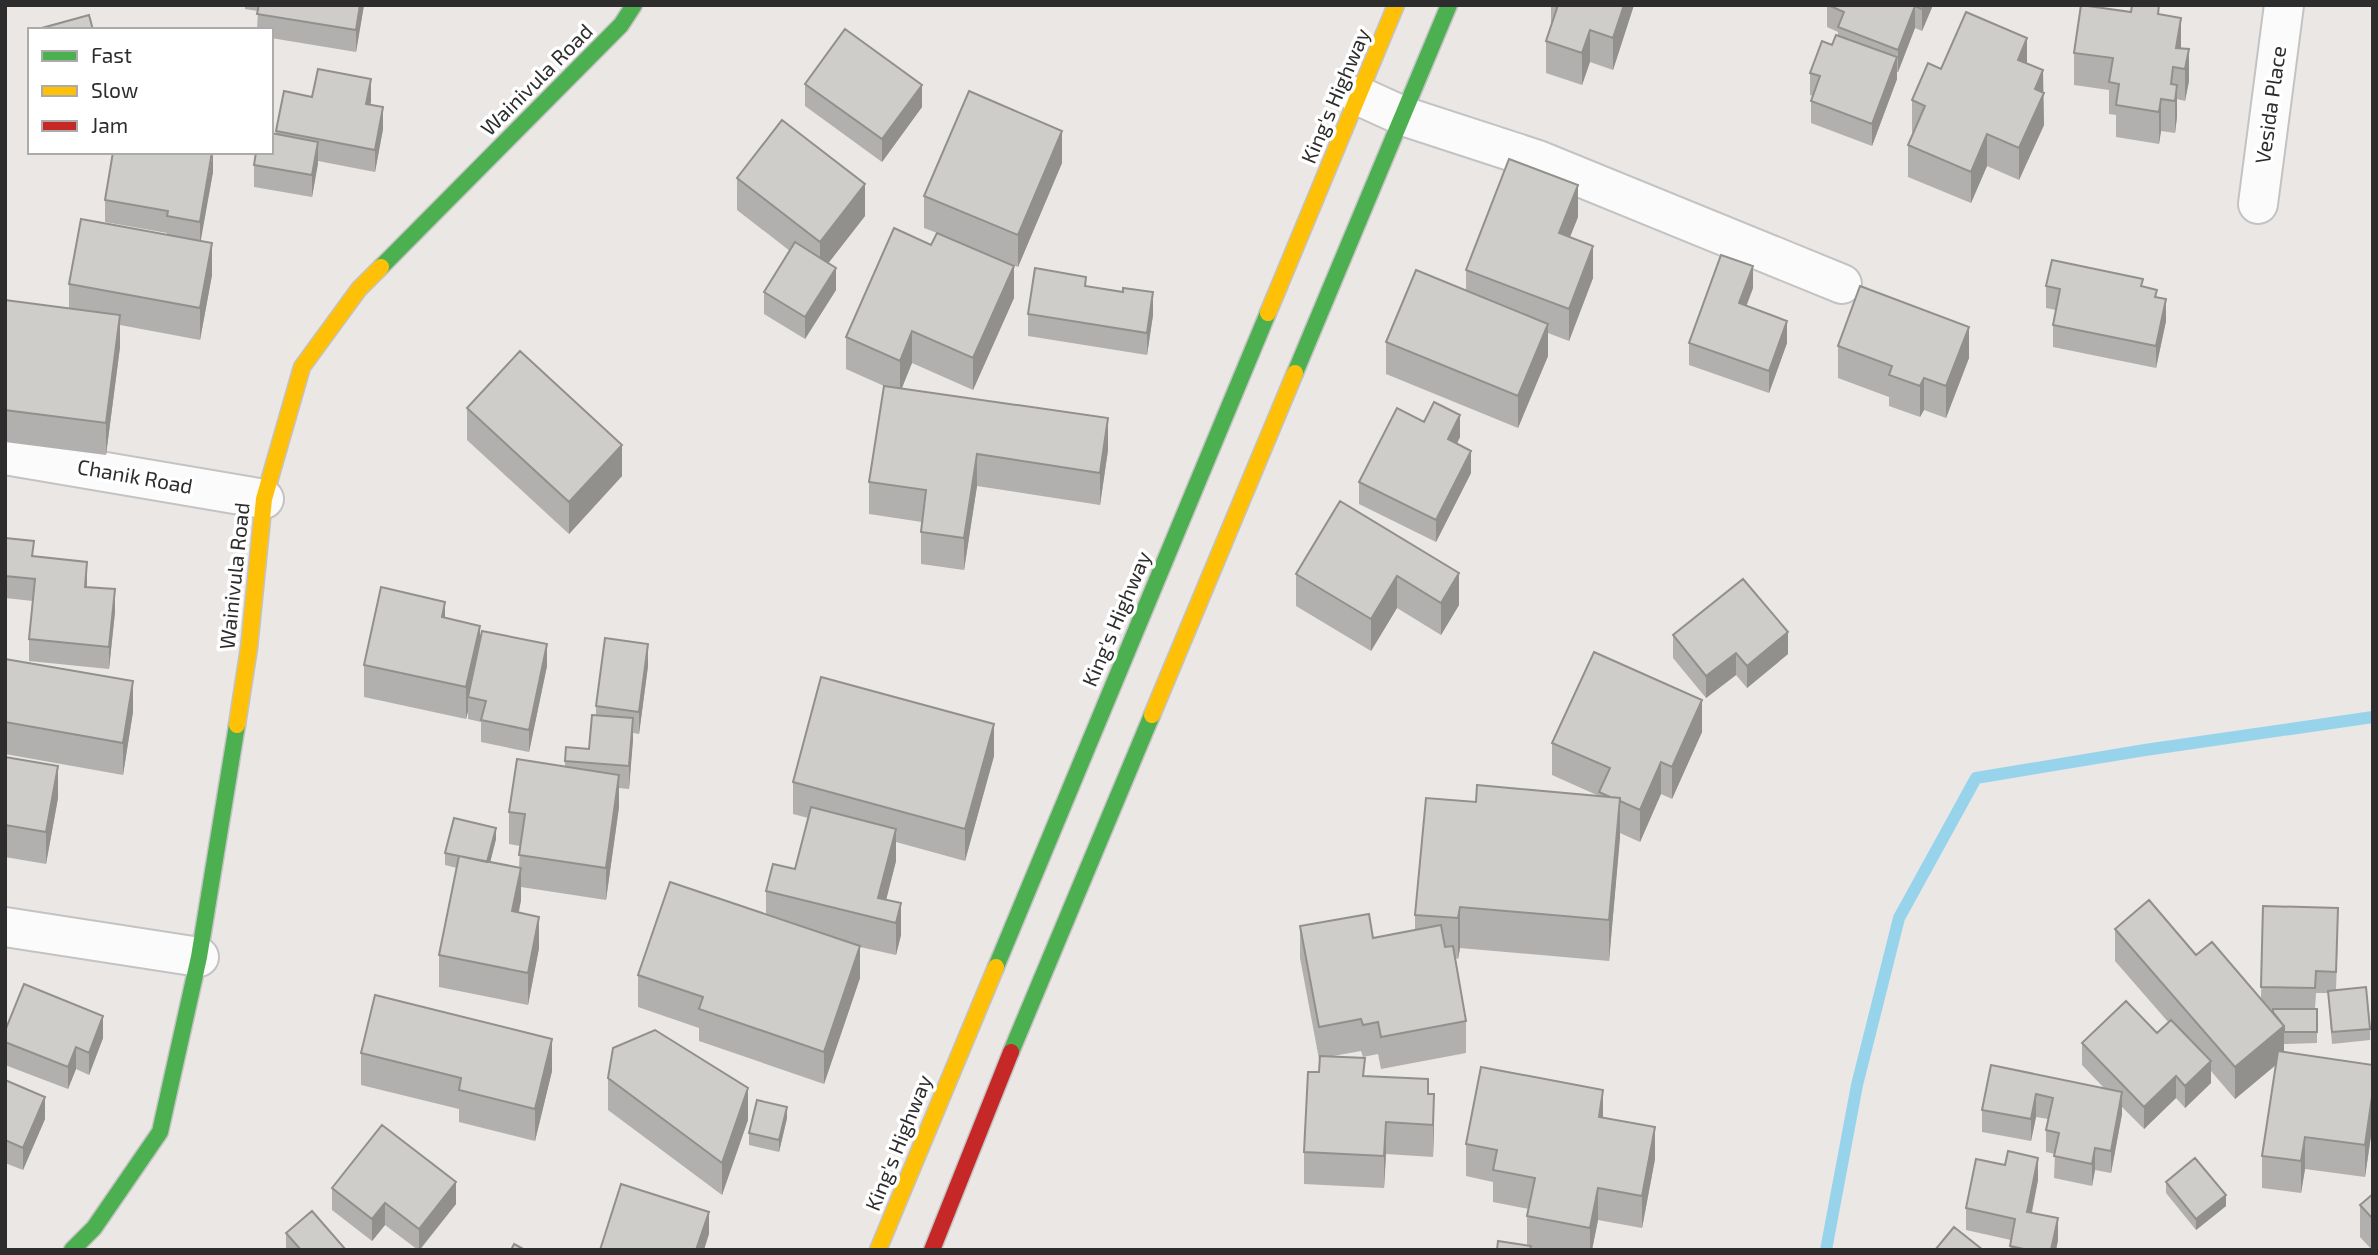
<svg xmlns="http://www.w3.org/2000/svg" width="2378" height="1255" viewBox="0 0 2378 1255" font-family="'Exo 2',sans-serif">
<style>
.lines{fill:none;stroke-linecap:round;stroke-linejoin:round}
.stream{stroke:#97d4ec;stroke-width:12}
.street-casing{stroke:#c4c3c4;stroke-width:42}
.fast-casing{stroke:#c4c3c4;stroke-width:19}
.slow-casing{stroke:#c4c3c4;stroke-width:19}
.jam-casing{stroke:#c4c3c4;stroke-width:19}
.street{stroke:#fcfbfb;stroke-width:38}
.fast{stroke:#4caf50;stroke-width:16}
.slow{stroke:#ffc107;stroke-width:16}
.jam{stroke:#c62828;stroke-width:16}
.wall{fill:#b2b0ae}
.shaded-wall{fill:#91908d}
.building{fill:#cfcdca;stroke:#91908d;stroke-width:2}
.labels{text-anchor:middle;stroke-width:7;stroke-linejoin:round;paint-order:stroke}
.street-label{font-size:21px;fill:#2d2d2d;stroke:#fff}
</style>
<rect width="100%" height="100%" fill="#eae7e4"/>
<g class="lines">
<!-- stream -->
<path class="stream" d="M1826 1250 1857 1085 1899 918 1976 778 2145 750 2373 717"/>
<!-- street casing -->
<g class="street-casing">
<path id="street" d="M1359 96 1403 116 1538 160 1842 284
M2258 204 2284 5
M5 455 264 499
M5 927 199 957"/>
</g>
<!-- fast casing -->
<g class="fast-casing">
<path id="fast" d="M381 267 621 25 634 5
M1295 373 1449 5
M996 967 1268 313
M1011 1052 1152 715
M72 1250 94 1228 160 1132 199 957 237 725"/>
</g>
<!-- slow casing -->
<g class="slow-casing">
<path id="slow" d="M1268 313 1396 5
M1152 715 1295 373
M237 725 249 648 264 499 302 367 359 289 381 267
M878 1250 996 967"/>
</g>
<!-- jam casing -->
<g class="jam-casing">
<path id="jam" d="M932 1250 1011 1052"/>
</g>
<!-- street -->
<use href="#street" class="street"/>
<!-- fast -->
<use href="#fast" class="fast"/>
<!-- slow -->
<use href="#slow" class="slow"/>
<!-- jam -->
<use href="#jam" class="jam"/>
</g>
<!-- wall -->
<path class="wall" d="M245 5H364L356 52 271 38V30H257L258 11 245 9Z
M1551 5H1634L1613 70 1590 62 1582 85 1546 73V41L1551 26Z
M1827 5H1933L1922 31 1915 28 1898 72H1897V79L1872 146 1811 123V101L1813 96 1810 95V73L1838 36V32L1827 27Z
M2131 12 2160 15 2181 49 2189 81 2185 101 2177 99V117L2175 133 2161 131 2159 144 2116 137V115L2109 114V90L2074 85V53Z
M2027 63 2043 93 2044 125 2019 180 1987 166 1971 203 1908 177V145L1913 133 1912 132V100L1941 69Z
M805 84 922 107 882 162 805 106Z
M312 97 371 101 370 105 383 129 375 172 318 161 312 197 254 187V165L276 134V131Z
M1062 163 1018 267 986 254 1014 298 973 390 912 363 901 388 1108 450 1100 505 977 486 964 570 921 564V532L922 522 869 514V482L884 386 846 369V337L931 245 937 233 924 228V196Z
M213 172 200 241 212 275 200 340 120 325V347L106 455 5 442V300L69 308V284L167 235V233L105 222V200Z
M737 178 865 216 828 263 836 290 805 339 764 314V292L790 251 737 210Z
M1578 217 1570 237 1593 278 1569 341 1548 333V356L1518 428 1386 374V342L1466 290V270Z
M1086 286 1153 315 1147 355 1028 336V314Z
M2046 286 2143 287 2157 298 2166 321 2156 368 2053 347V325L2056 310 2046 308Z
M1753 288 1746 306 1787 343 1769 393 1689 365V343Z
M1838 346 1969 358 1946 418 1924 410 1920 417 1889 406V397L1838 378Z
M467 408 622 476 569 534 467 440Z
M1424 422 1460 437 1457 444 1471 473 1436 542 1359 504V482Z
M1340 501 1459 605 1441 635 1397 608 1371 651 1296 606V574Z
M5 538 87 587 115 612 109 669 29 661V639L33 601 5 598Z
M445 617 480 637 547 666 529 752 481 742V722L468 719V711L466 719 364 697V665Z
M1673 635 1788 654 1747 688 1736 675 1706 698 1673 658Z
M5 659 133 712 123 775 5 754Z
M648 666 639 734 633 733 629 789 619 788V807L606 900 521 887V900L519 912 539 948 528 1005 439 987V955L457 868 445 865V853L496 839 490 862 519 868 520 846 509 844V812L565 767V761L589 749 596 715V706Z
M1702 732 1672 799 1661 794 1640 842 1620 833 1609 961 1460 948 1458 959 1455 958 1466 1021V1053L1381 1069 1378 1054 1363 1057 1361 1051 1333 1056 1365 1076 1428 1094 1434 1126 1433 1157 1386 1154 1384 1188 1304 1184V1152L1319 1072 1320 1059H1319L1300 958V926L1373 938 1415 930V915L1476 802 1599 796 1552 775V743Z
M994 756 965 861 896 842V861L886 900 901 935 896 955 860 947V978L824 1084 699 1041V1028L638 1007V975L766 914V891L795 869 808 818 793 814V782Z
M5 757 58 798 46 864 5 857Z
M2263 906 2338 931 2336 990 2370 1029V1040L2332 1044 2328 993H2316L2315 1009H2317V1043L2284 1044V1052L2373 1065V1122L2365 1177 2305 1169 2301 1193 2262 1188V1156L2276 1065 2235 1099 2211 1071V1083L2185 1108 2176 1098 2144 1129 2122 1107V1114L2111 1173 2095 1170 2092 1186 2054 1178 2055 1154 2046 1152V1130L2048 1119 2036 1117 2031 1141 1982 1132V1110L1991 1065 2105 1089 2082 1065V1043L2157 1033 2169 1023 2115 961V929L2196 955 2261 998Z
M5 1031 103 1038 89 1075 76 1069 68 1089 5 1065Z
M361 1053 552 1071 535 1141 459 1122V1109L361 1085Z
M608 1078 748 1120 722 1195 608 1110Z
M5 1080 45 1119 23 1170 5 1163Z
M787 1118 779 1152 749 1145V1133Z
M1603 1118 1655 1159 1642 1228 1598 1220 1592 1250H1531L1527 1245V1216L1529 1209 1493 1202V1182L1466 1176V1144Z
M2038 1180 2032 1213 2058 1240 2056 1250H2010L2011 1240 1966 1230V1208Z
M2166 1182 2226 1206 2196 1230 2166 1193Z
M332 1188 456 1204 420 1250H418L385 1225 372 1241 332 1210Z
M2373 1194V1250H2372L2360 1237V1205Z
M286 1233 346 1250H286Z"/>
<!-- shaded-wall -->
<path class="shaded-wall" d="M360 5H364L356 52V30Z
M1624 5H1634L1613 70V38Z
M1924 5H1933L1922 31V9Z
M1915 6V28L1898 72V50Z
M2181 18V50L2176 48Z
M1590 30V62L1582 85V53Z
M2027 38V70L2018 60Z
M2189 49V81L2185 101V69Z
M1897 57V79L1872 146V124Z
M2043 70 2044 125 2019 180V148L2035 89Z
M371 79V101L366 126V104Z
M922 85V107L882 162V139Z
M2177 85V117L2175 133V101Z
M2161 99V131L2159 144V112Z
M383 107V129L375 172V150Z
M1062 131V163L1018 267V235Z
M1987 134V166L1971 203V172Z
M318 142V164L312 197V175Z
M213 152V172L200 245V222Z
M865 184V216L820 274V242Z
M1578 185V217L1559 264V233Z
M212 243V275L200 340V308Z
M1593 246V278L1569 341V309Z
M1014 266V298L973 390V358Z
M1753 266V288L1739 326V303Z
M836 268V290L805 339V317Z
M1153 292V315L1147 355V333Z
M2166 299V321L2156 368V346Z
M120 315V347L106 455V423Z
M1787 321V343L1769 393V371Z
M1548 324V356L1518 428V396Z
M1969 327V358L1946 418V386Z
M912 331V363L900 393V361Z
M1924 378V410L1920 417V386Z
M1460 415V437L1448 461V439Z
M1108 418V450L1100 505V473Z
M622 445V476L569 534V502Z
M1471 451V473L1436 542V520Z
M977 454V486L964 570V538Z
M87 562V584L85 609V587Z
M1459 573V605L1441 635V603Z
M1397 576V608L1371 651V619Z
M115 589V612L109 669V647Z
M445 602V634L442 617Z
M480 626V658L468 697V711L466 719V687Z
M1788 632V654L1747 688V666Z
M547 644V666L529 752V730Z
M648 644V666L639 734V712Z
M1736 653V675L1706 698V676Z
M133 681V712L123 775V743Z
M1702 700V732L1672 799V767Z
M633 718V741L629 789V766Z
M994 724V756L965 861V829Z
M1661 762V794L1640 842V810Z
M58 766V798L46 864V832Z
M619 775V807L606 900V868Z
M1620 798V838L1609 961V920Z
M496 828V839L487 875V864Z
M896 829V861L881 920 878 898Z
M521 868V900L512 943V911Z
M901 903V935L896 955V923Z
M1460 907V948L1458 959V918Z
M539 917V948L528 1005V973Z
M860 946V978L824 1084V1052Z
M103 1016V1038L89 1075V1053Z
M2284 1026V1058L2235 1099V1067Z
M552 1039V1071L535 1141V1109Z
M76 1047V1069L68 1089V1067Z
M2211 1061V1083L2185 1108V1086Z
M2176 1076V1098L2144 1129V1107Z
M748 1088V1120L722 1195V1163Z
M1603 1090V1122L1599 1117Z
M2373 1090V1122L2365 1177V1145Z
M2122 1092V1114L2111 1173V1151Z
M1434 1094V1126L1433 1157V1125Z
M2036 1094V1117L2031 1141V1119Z
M45 1097V1119L23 1170V1148Z
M787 1107V1118L779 1152V1140Z
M1386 1122V1154L1384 1188V1156Z
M1655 1127V1159L1642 1228V1196Z
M2305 1137V1169L2301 1193V1161Z
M2095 1148V1170L2092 1186V1164Z
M2038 1158V1180L2027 1234V1212Z
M456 1182V1204L419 1250V1229Z
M1598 1188V1220L1592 1250H1590V1228Z
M2226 1195V1206L2196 1230V1219Z
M385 1203V1225L372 1241V1219Z
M709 1212V1234L704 1250H696Z
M2058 1218V1240L2056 1250H2051Z"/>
<!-- building -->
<path class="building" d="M259 5H360L356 30 257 14Z
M1558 5H1624L1613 38 1590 30 1582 53 1546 41Z
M1828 5H1924L1922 9 1915 6 1898 50 1838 27 1844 12Z
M2081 5 2131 12 2132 5H2159L2158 14 2181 18 2176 48 2189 49 2185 69 2173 67 2171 84 2177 85 2175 101 2161 99 2159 112 2116 105 2119 84 2109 82 2113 58 2074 53Z
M1966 12 2027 38 2018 60 2043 70 2035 89 2044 93 2019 148 1987 134 1971 172 1908 145 1925 106 1912 100 1928 63 1941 69Z
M89 15 93 30H43L42 28Z
M845 29 922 85 882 139 805 84Z
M1836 35 1897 57 1872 124 1811 101 1820 76 1810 73 1822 41 1832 45Z
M318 69 371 79 366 104 383 107 375 150 276 131 284 91 312 97Z
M969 91 1062 131 1018 235 924 196Z
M782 120 865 184 820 242 737 178Z
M271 133 318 142 312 175 254 165 256 152H271Z
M113 152H212L200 222 167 216 168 211 105 200Z
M1509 159 1578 185 1559 233 1593 246 1569 309 1466 270Z
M81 219 212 243 200 308 69 284Z
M894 228 931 245 937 233 1014 266 973 358 912 331 900 361 846 337Z
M795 242 836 268 805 317 764 292Z
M1721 255 1753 266 1739 303 1787 321 1769 371 1689 343Z
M2052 260 2143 279 2141 286 2157 290 2155 297 2166 299 2156 346 2053 325 2060 289 2046 286Z
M1035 268 1086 277 1085 286 1123 292V288L1153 292 1147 333 1028 314Z
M1416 270 1548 324 1518 396 1386 342Z
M1860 286 1969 327 1946 386 1924 378 1920 386 1889 375 1892 366 1838 346Z
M5 300 120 315 106 423 5 410Z
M520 351 622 445 569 502 467 408Z
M884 386 1108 418 1100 473 977 454 964 538 921 532 926 490 869 482Z
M1434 402 1460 415 1448 439 1471 451 1436 520 1359 482 1397 408 1424 422Z
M1340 501 1459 573 1441 603 1397 576 1371 619 1296 574Z
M5 538 34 541 32 556 87 562 85 587 115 589 109 647 29 639 35 579 5 576Z
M1743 579 1788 632 1747 666 1736 653 1706 676 1673 635Z
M381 587 445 602 442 617 480 626 466 687 364 665Z
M482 631 547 644 529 730 481 720 486 701 468 697Z
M605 638 648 644 639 712 596 706Z
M1594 652 1702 700 1672 767 1661 762 1640 810 1620 801V798L1610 797 1599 792 1610 768 1552 743Z
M5 659 133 681 123 743 5 722Z
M821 677 994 724 965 829 793 782Z
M592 715 633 718 629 766 565 761 566 747 589 749Z
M5 757 58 766 46 832 5 825Z
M517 759 619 775 606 868 519 855 525 814 509 812Z
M1477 785 1620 798 1609 920 1460 907 1458 918 1415 915 1426 798 1476 802Z
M811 807 896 829 878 898 901 903 896 923 766 891 773 864 795 869Z
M454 818 496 828 487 862 445 853Z
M459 856 521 868 512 911 539 917 528 973 439 955Z
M670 882 860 946 824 1052 699 1009 703 997 638 975Z
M2149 900 2196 955 2212 942 2284 1026 2235 1067 2115 929Z
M2263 906 2338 908 2336 972 2316 971 2315 988 2261 987Z
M1369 914 1373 938 1441 925 1445 947 1453 946 1466 1021 1381 1037 1378 1022 1363 1025 1361 1019 1319 1027 1300 926Z
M24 984 103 1016 89 1053 76 1047 68 1067 5 1042V1031Z
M2366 987 2370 1029 2332 1032 2328 991Z
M375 995 552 1039 535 1109 459 1090 461 1078 361 1053Z
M2126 1001 2157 1033 2171 1020 2211 1061 2185 1086 2176 1076 2144 1107 2082 1043Z
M2273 1009H2317V1032H2284V1026L2273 1012Z
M655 1030 748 1088 722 1163 608 1078 613 1048Z
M2278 1051 2373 1065V1090L2365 1145 2305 1137 2301 1161 2262 1156Z
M1320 1056 1365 1058 1363 1076 1428 1079V1094H1434L1433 1125 1386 1122 1384 1156 1304 1152 1308 1072H1319Z
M1991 1065 2122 1092 2111 1151 2095 1148 2092 1164 2054 1156 2059 1133 2046 1130 2053 1098 2036 1094 2031 1119 1982 1110Z
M1481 1067 1603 1090 1599 1117 1655 1127 1642 1196 1598 1188 1590 1228 1527 1216 1535 1178 1493 1170 1497 1150 1466 1144Z
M5 1080 45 1097 23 1148 5 1140Z
M757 1100 787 1107 779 1140 749 1133Z
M382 1125 456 1182 419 1229 385 1203 372 1219 332 1188Z
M2008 1151 2038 1158 2027 1212 2058 1218 2051 1250H2028L2010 1246 2015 1219 1966 1208 1976 1159 2005 1165Z
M2195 1158 2226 1195 2196 1219 2166 1182Z
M621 1184 709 1212 696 1250H600Z
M2373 1194V1219L2360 1205Z
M312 1211 346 1250H301L286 1233Z
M1954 1227 1983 1250H1935Z
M1498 1241 1531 1246 1530 1250H1497Z
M514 1244 525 1250H511Z"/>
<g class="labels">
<!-- street labels -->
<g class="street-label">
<text transform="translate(537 80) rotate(-45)" y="7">Wainivula Road</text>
<text transform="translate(1336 96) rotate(-67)" y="7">King's Highway</text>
<text transform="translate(2271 105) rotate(-82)" y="7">Vesida Place</text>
<text transform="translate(135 477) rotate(10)" y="7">Chanik Road</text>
<text transform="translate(235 576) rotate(-84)" y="7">Wainivula Road</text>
<text transform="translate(1117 619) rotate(-67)" y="7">King's Highway</text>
<text transform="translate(899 1143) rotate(-68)" y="7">King's Highway</text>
</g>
</g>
<!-- border -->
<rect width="2378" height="1255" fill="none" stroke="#2d2d2d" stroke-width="14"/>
<!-- legend -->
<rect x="28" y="28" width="245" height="126" fill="#ffffff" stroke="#ababab" stroke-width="2"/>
<rect x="42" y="51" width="35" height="10" fill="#4caf50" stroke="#ababab" stroke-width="2"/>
<text x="91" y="63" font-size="21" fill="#2d2d2d">Fast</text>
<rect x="42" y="86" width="35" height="10" fill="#ffc107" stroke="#ababab" stroke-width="2"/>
<text x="91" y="98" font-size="21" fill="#2d2d2d">Slow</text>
<rect x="42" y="121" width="35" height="10" fill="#c62828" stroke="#ababab" stroke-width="2"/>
<text x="91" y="133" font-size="21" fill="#2d2d2d">Jam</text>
</svg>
